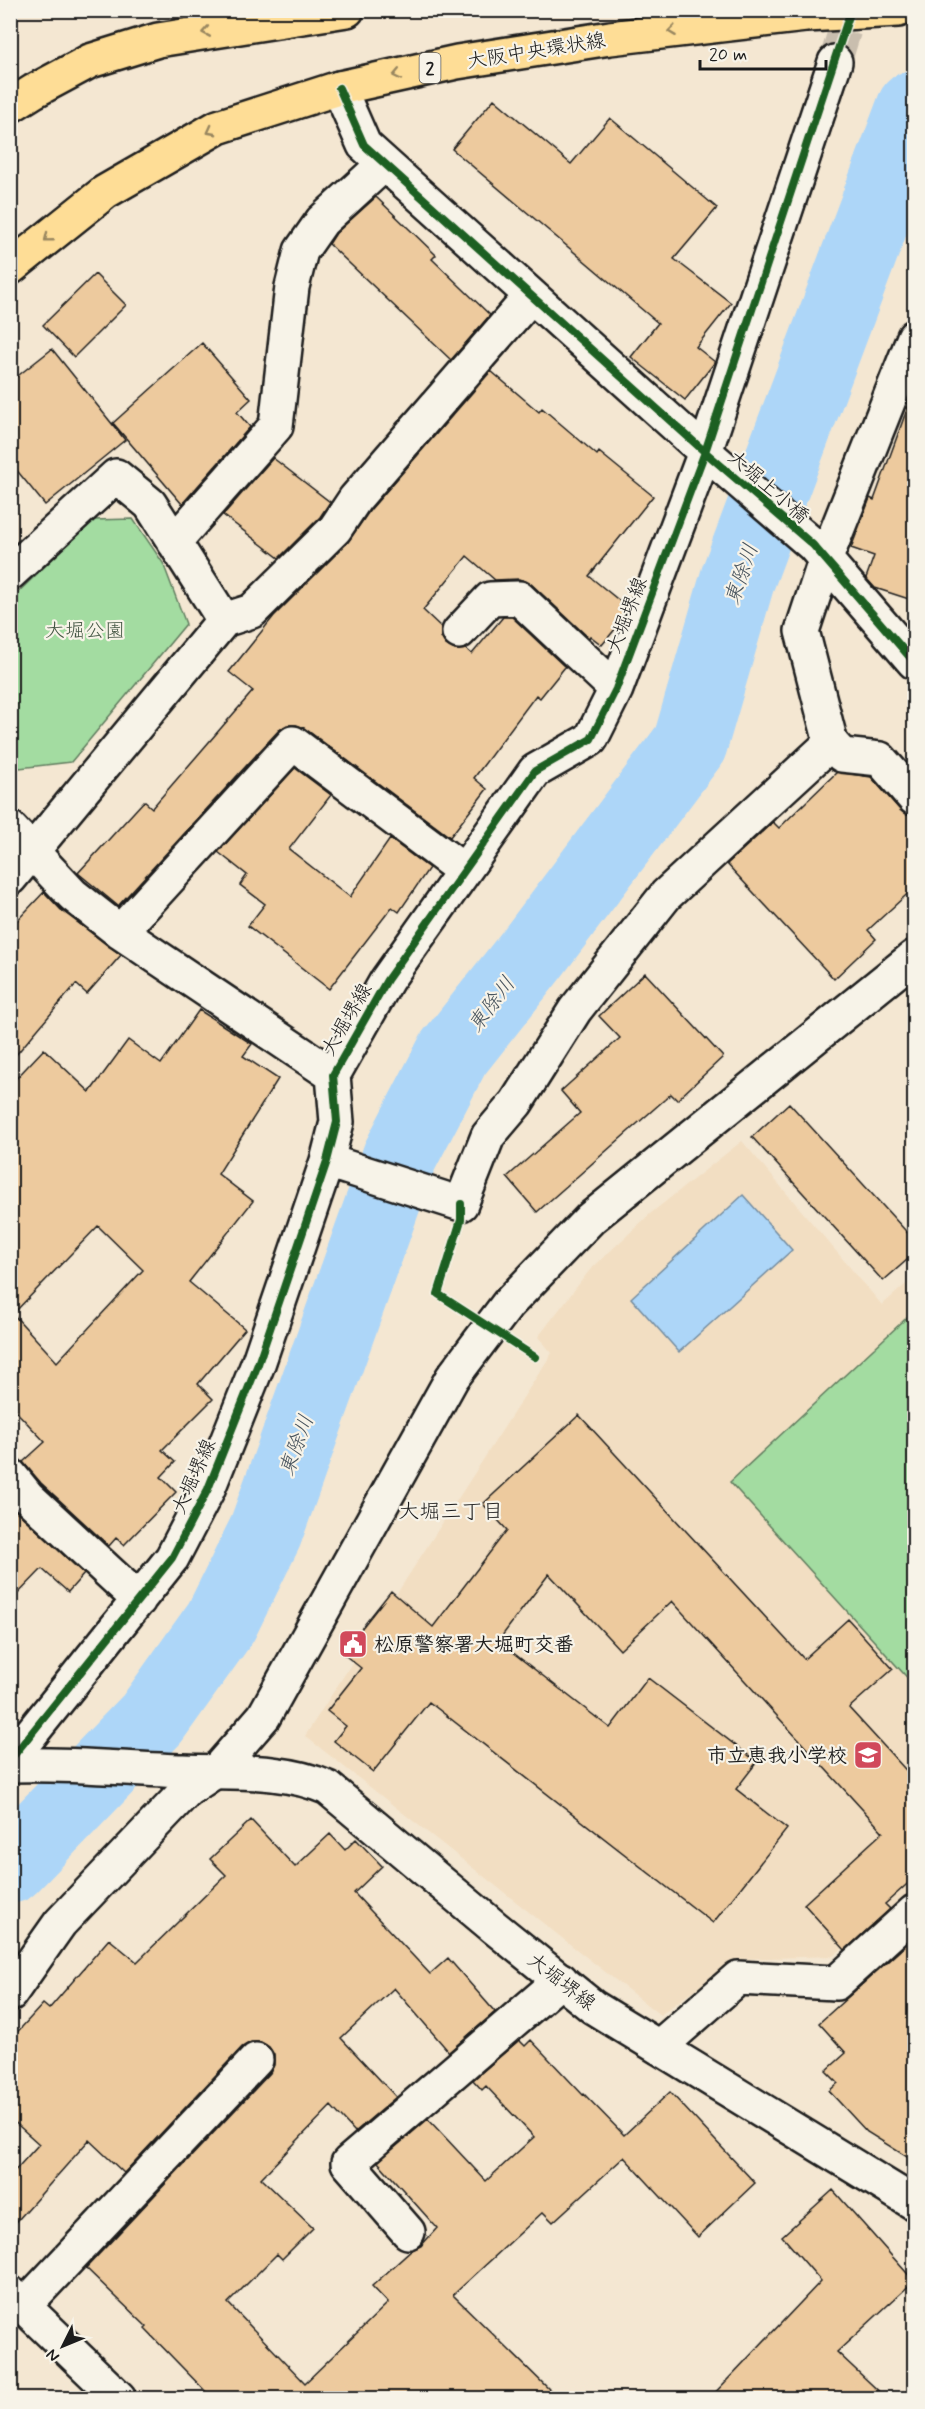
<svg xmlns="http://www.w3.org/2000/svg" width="925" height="2409" viewBox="0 0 925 2409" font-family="Mynerve,'Klee One',sans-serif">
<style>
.built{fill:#f2dec2}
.green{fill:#a3dca1;stroke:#607c5e;stroke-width:1.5}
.water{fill:#add6f8;stroke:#738ca0;stroke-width:1.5}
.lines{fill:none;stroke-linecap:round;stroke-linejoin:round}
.river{stroke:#add6f8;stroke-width:75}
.building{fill:#edca9e;stroke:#1c1c1c;stroke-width:1.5;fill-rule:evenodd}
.street-tunnel{stroke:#c9beae;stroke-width:33;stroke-dasharray:33 16;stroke-linecap:butt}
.street-casing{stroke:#1c1c1c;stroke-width:38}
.secondary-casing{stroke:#1c1c1c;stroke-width:38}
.primary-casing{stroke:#1c1c1c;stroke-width:38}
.highway-casing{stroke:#1c1c1c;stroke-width:38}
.street{stroke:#f7f3e8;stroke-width:33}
.secondary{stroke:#f7f3e8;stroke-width:33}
.primary{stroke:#fedd96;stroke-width:33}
.highway{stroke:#fedd96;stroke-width:33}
.cycleway-casing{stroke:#f7f3e8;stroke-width:11}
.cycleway{stroke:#1b5e20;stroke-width:8}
.oneway{stroke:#98865f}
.labels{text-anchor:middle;stroke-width:4.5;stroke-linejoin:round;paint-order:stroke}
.shield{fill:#f7f3e8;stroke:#5e5c59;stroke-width:1.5}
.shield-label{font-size:18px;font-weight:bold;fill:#1c1c1c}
.street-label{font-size:20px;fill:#1c1c1c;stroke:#f7f3e8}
.park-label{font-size:20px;fill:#445644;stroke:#f7f3e8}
.poi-label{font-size:20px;font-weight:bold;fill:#1c1c1c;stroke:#f7f3e8;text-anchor:start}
.water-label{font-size:21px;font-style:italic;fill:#48545e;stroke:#f7f3e8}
.neighbourhood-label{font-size:21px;fill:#1c1c1c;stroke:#f7f3e8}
</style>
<rect width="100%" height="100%" fill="#f4e7d2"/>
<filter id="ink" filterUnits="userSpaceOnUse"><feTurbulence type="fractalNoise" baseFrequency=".0167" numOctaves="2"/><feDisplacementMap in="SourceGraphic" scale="12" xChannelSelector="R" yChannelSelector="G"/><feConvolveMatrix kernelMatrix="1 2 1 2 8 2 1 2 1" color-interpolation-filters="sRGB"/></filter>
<g filter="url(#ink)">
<!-- built -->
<path class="built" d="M742 1141 882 1305 914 1277V1889L833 1956 737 1959 660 2015 305 1736 552 1353 538 1337 589 1271 651 1213Z"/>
<!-- green -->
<path class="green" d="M133 519 163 563 186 624 71 762 11 769V599L93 520Z
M914 1311V1685L730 1482Z"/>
<!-- water -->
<path class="water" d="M743 1195 792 1250 679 1352 631 1298Z"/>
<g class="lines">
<!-- river -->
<path class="river" d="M10 1866 152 1719 221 1622 265 1533 399 1158 453 1054 532 954 690 744 738 578 914 108"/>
</g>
<!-- building -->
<path class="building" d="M494 99 571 164 610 118 717 208 674 259 731 303 696 347 715 362 685 400 631 357 658 323 452 149Z
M376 197 436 255 432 259 490 315 451 360 329 244 336 233Z
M95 274 126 305 74 357 43 325Z
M202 343 251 399 237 412 250 427 182 504 113 423Z
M52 349 125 440 45 505 10 462V382Z
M491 371 539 412 542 408 597 455 599 452 653 496 589 576 627 607 621 622 602 645 590 636 589 638 531 584 519 579 495 580 467 556 423 610 441 627V637L446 645 455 650 466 649 472 654 503 617H512L565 667 540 698 536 695 474 778 487 789 450 837 304 728 296 725H287L279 730 118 906 78 873 144 801 152 808 253 691 229 672 274 616 348 542 370 510Z
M910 401H915V601L875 588 866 578 874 556 851 548 870 498 874 500Z
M273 458 330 502 320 517 279 558 223 515Z
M295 768 331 795 289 849 350 897 390 839 429 868 399 912 392 907 329 989 248 926 265 904 240 885 247 875 218 852Z
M837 772 871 777 900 810 907 815 915 816V887L868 930 876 939 834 979 727 864 773 822 779 828Z
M44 892 61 910 121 955 87 994 76 984 10 1062V928Z
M645 973 723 1057 677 1100 671 1094 537 1212 507 1177 580 1113 561 1091 620 1038 599 1016Z
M199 1010 252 1044 243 1056 278 1079 218 1174 253 1201 189 1282 245 1329 198 1384 213 1399 162 1450 175 1462 161 1477 176 1492 124 1545 116 1538 109 1546 41 1483 23 1462 45 1442 10 1405V1085L44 1049 90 1092 128 1040 161 1064ZM98 1226 143 1270 57 1362 13 1314Z
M789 1103 915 1241V1253L883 1281 752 1137Z
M579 1415 804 1659 848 1619 893 1669 849 1708 915 1780V1877L885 1904 890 1909 845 1950 804 1904 883 1832 672 1601 620 1650 549 1574 498 1641 610 1728 648 1678 757 1762 736 1789 787 1829 713 1923 429 1702 373 1772 334 1741 346 1726 327 1711 361 1668 342 1653 391 1591 433 1627 507 1530 483 1504Z
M10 1505 84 1574 68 1592 42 1569 10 1602Z
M251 1820 295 1867 330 1834 345 1850 356 1839 382 1866 354 1893 430 1974 448 1958 495 2012 449 2052 394 1988 341 2038 396 2097 355 2132 331 2106 261 2178 313 2228 282 2259 277 2254 228 2303 305 2383 388 2303 372 2286 412 2250 421 2246 437 2228 378 2162 428 2119 486 2181 534 2137 486 2086 482 2090 473 2080 519 2040 525 2046 531 2040 583 2095 584 2094 624 2135 670 2092 755 2183 698 2237 624 2157 553 2222 543 2212 453 2295 558 2398H212L145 2329 147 2327 86 2268 270 2073 274 2065V2055L269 2047 261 2042H251L242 2047 124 2173 89 2140 10 2229V2176L39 2144 10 2118V2040L43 2004 49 2009 109 1939 137 1962 226 1875 210 1859Z
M915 1937V2162L867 2132 829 2091 838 2083 826 2071 846 2053 819 2023Z
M833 2190 914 2281 837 2352 886 2398H710L821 2281 782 2236Z"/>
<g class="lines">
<!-- street-tunnel -->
<path class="street-tunnel" d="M835 62 851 10"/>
<!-- street casing -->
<g class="street-casing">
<path id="street" d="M339 88 364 145 705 452 813 545 914 662
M914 337 826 558 802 631 831 743 842 755 880 759 914 798
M174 542 276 426 292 287 301 251 322 221 384 164
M10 573 116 476 150 504 224 620
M459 632 490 599 519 598 616 689
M10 828 73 895 120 932 333 1075
M10 878 224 620 252 611 335 529 355 499 531 296
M120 932 293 743 464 871
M327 1161 461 1204 488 1136 516 1103 575 1010 666 895 831 743
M10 1475 27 1496 139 1600
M10 1760 172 1558 208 1489 258 1364 327 1161 337 1122 333 1075 387 980 535 771 591 739 616 689 705 452 835 62
M10 1994 60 1923 187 1790 217 1770
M659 2047 738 1978 836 1983 914 1912
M408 2232 348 2163 561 1980
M10 2293 119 2398
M24 2306 256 2060"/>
</g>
<!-- secondary casing -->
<g class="secondary-casing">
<path id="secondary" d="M10 1765C68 1763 126 1769 184 1771 232 1773 283 1768 328 1788L494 1927 593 2007 914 2203
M217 1770 264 1716 452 1378 508 1304 591 1218 914 957"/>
</g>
<!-- primary casing -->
<g class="primary-casing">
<path id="primary" d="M10 268 105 192 218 127 339 88 457 62 610 38 806 15 898 10"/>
</g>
<!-- highway casing -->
<g class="highway-casing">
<path id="highway" d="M10 106 34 91 90 61 158 40 347 10"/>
</g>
<!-- street -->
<use href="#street" class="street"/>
<!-- secondary -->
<use href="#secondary" class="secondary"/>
<!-- primary -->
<use href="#primary" class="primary"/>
<!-- highway -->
<use href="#highway" class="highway"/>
<!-- cycleway casing -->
<g class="cycleway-casing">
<path id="cycleway" d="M339 88 364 145 705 452 813 545 914 662
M461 1204V1220L438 1294 535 1357
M10 1760 172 1558 208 1489 258 1364 327 1161 337 1122 333 1075 387 980 535 771 591 739 616 689 705 452 851 10"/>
</g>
<!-- cycleway -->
<use href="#cycleway" class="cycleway"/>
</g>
<!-- one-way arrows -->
<defs><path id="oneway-chevron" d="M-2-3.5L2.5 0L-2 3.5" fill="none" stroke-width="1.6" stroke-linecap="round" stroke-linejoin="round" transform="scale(1.5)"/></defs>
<g class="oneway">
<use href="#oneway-chevron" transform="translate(672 31) rotate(173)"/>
<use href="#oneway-chevron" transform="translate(206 32) rotate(170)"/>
<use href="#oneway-chevron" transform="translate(397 75) rotate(168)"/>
<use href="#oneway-chevron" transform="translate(211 131) rotate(152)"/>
<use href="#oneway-chevron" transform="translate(48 238) rotate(141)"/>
</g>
</g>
<!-- icons -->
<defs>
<g id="civic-square" transform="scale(1.5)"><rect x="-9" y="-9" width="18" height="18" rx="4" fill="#d1495b" stroke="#f7f3e8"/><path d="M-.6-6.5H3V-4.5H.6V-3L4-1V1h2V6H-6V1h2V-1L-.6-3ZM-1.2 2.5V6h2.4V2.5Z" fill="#fff"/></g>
<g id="school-square" transform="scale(1.5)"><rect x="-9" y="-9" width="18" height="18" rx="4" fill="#d1495b" stroke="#f7f3e8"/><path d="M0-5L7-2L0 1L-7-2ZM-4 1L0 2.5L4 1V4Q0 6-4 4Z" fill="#fff"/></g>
</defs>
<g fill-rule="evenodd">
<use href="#civic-square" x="353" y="1644"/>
<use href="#school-square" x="868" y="1755"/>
</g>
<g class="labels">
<!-- shield labels -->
<rect class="shield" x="419.5" y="53" width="21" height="30" rx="4.5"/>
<g class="shield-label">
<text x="430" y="74">2</text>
</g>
<!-- street labels -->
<g class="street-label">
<text transform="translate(536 50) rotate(-9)" y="7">大阪中央環状線</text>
<text transform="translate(769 486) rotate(41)" y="7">大堀上小橋</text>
<text transform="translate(626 615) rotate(-69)" y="7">大堀堺線</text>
<text transform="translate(346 1019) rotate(-60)" y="7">大堀堺線</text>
<text transform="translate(193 1476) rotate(-66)" y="7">大堀堺線</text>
<text transform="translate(562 1981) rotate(38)" y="7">大堀堺線</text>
</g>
<!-- park labels -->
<g class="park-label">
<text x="85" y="637">大堀公園</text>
</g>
<!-- poi labels -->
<g class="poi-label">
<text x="374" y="1651">松原警察署大堀町交番</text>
<text x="847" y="1762" text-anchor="end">市立恵我小学校</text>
</g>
<!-- water labels -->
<g class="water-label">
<text transform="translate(741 574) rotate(-71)" y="7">東除川</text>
<text transform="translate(491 1004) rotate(-53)" y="7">東除川</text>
<text transform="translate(296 1445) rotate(-70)" y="7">東除川</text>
</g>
<!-- neighbourhood labels -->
<g class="neighbourhood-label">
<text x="451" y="1518">大堀三丁目</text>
</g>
</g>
<!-- margin -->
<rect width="925" height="2409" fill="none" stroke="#f7f3e8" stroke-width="36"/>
<rect x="18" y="18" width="889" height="2373" fill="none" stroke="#1c1c1c" stroke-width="2" filter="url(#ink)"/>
<!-- north arrow -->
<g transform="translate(63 2346) rotate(227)" stroke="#f7f3e8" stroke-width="4.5" paint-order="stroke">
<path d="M0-4.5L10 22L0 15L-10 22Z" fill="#1c1c1c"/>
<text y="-9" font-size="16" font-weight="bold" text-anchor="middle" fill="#1c1c1c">N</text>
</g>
<!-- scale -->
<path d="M700 60v9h126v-9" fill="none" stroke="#1c1c1c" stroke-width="3"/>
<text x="709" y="60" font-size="18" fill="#1c1c1c" stroke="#f7f3e8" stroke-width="4.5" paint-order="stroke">20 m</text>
</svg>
